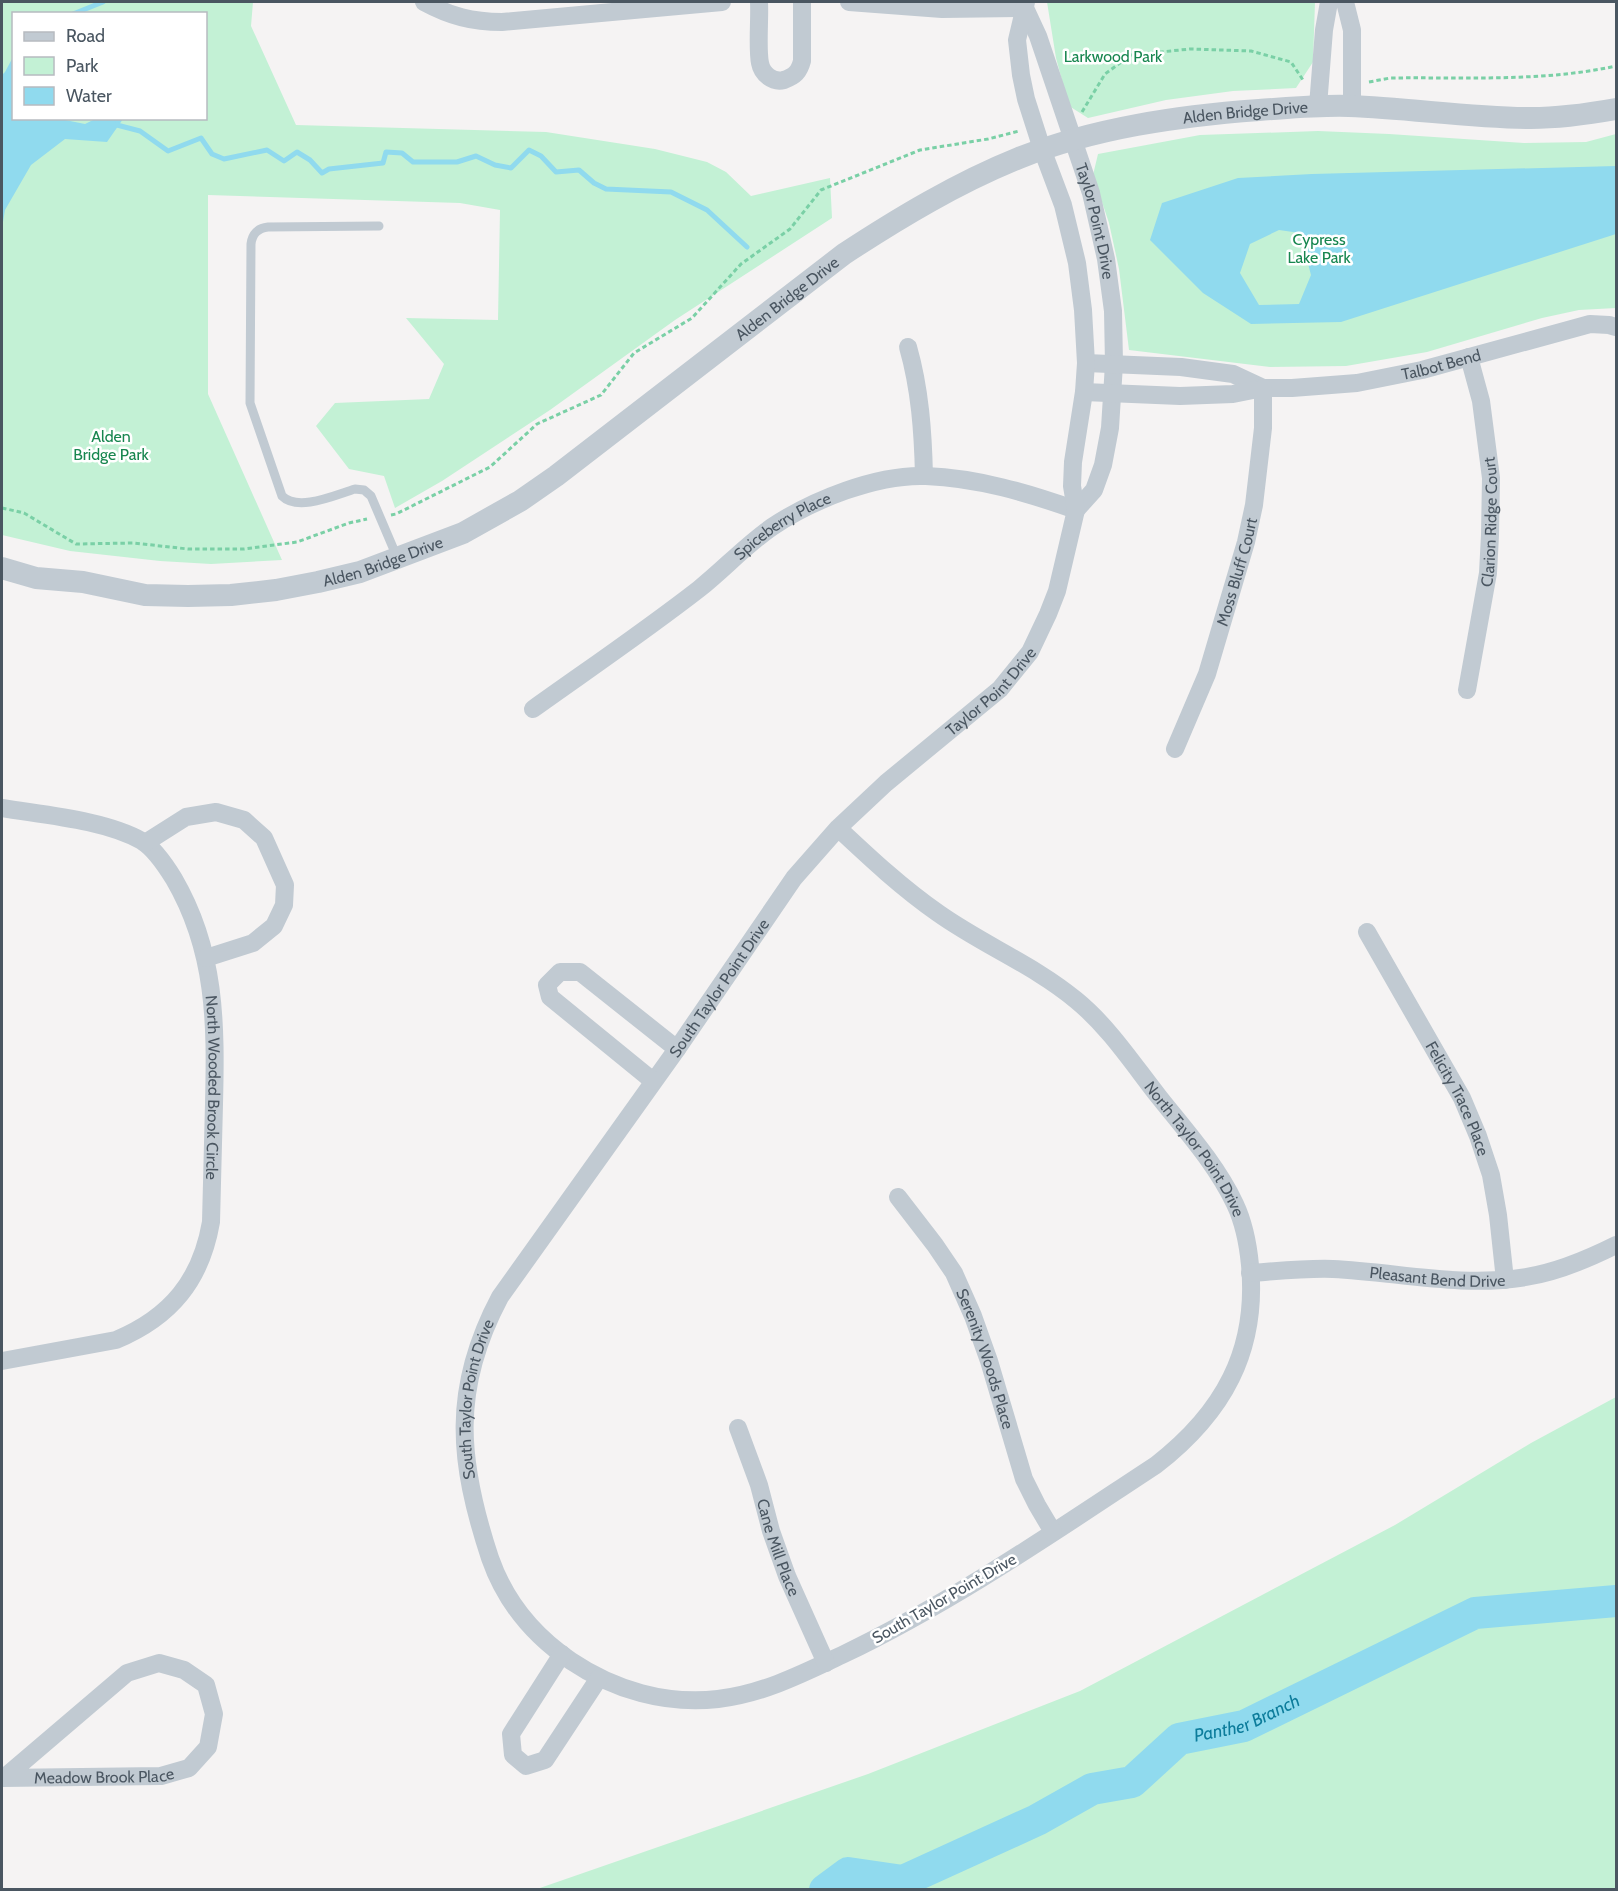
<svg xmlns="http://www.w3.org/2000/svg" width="1618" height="1891" viewBox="0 0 1618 1891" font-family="Cabin,sans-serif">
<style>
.green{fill:#c3f1d5;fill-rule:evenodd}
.water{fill:#90daee;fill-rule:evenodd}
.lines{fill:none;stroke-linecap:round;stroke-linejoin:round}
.stream{stroke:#90daee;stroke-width:5}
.river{stroke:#90daee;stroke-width:32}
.path{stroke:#7ad0a6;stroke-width:3;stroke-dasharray:4.5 3;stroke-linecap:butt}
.service{stroke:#c1cad2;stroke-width:9}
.minor{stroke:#c1cad2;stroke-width:18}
.tertiary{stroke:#c1cad2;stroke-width:22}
.labels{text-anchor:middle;stroke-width:5;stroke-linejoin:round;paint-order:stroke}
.park-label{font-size:16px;fill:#17864f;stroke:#fff}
.street-label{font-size:16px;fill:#4a5661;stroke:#fff}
.water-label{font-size:18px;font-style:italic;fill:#0c7c9b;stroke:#fff}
</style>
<rect width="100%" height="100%" fill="#f5f3f3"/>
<!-- green -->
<path class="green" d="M2 2H253L251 26 296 125 546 132 655 149 707 162 726 172 751 196 830 178 832 218 675 320 550 410 442 481 395 508 384 476 349 469 316 426 335 403 429 399 444 364 406 318 498 320 500 210 460 203 208 195V394L282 560 211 564 160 561 70 551 2 535ZM14 14H206V118H14Z
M1047 2H1315L1313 62 1296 88 1233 91 1166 100 1088 118 1069 106 1056 58Z
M1318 131 1389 134 1524 143 1586 142 1616 134V308L1579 310 1542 318 1427 352 1346 366 1270 367 1129 350 1119 269 1109 223 1093 175 1098 154 1200 135Z
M1616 1397V1889H537L868 1774 1080 1691 1395 1525 1531 1443Z"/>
<!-- water -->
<path class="water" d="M13 57 14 118 60 119 85 124 95 119H123L107 142 65 139 31 165 5 210 2 228V75L5 72Z
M1616 166V234L1341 322 1251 324 1203 293 1150 240 1162 203 1238 178 1312 174ZM1279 230 1300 233 1311 275 1299 304 1259 305 1240 273 1250 244Z"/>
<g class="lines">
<!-- stream -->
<path class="stream" d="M73 14 103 2
M113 124 140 131 168 151 201 138 212 154 224 159 267 150 284 161 297 152 310 160 322 173 329 169 383 163 386 152 402 153 413 162H457L476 156 495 165 511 168 529 150 541 156 556 172 579 170 594 183 606 189 671 192 707 210 747 247"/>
<!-- river -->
<path class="river" id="s1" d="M825 1890 848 1873 903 1881 1037 1820 1092 1789 1132 1782 1179 1739 1244 1726 1475 1613 1616 1601"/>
<!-- path -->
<path class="path" d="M1369 82 1390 78C1465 77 1543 82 1616 66
M1082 112 1105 74 1131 55 1190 49 1251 51 1291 62 1303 80
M2 508 24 513 76 544 134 543 188 549H244L297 542 349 523 367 519
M391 515 396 514 490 467 537 424 601 395 634 353 692 318 741 264 790 229 821 190 920 150 988 139 1019 131"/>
<!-- service -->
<path class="service" d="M379 226 268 227C258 228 252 234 251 244L250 403 282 496C298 512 335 495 355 489L364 490 371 496 397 557"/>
<!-- minor -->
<g class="minor">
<path d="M424 2C450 16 472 22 502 22L722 2"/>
<path d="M759 2C760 18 757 48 760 63 762 74 773 83 784 80 795 76 799 72 802 61V2"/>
<path d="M849 2 942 9 1025 8"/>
<path d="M1345 2 1352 30V106"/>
<path id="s2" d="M1025 8 1038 36 1091 193 1106 259 1113 311 1114 364 1110 428 1103 465 1094 490 1076 510"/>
<path d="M1318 106 1324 30 1329 2"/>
<path d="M908 347C920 389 923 432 924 476"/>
<path d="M1086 363 1181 367 1233 374 1263 388"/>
<path id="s3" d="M1084 392 1180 396 1233 394 1263 388H1292L1357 383 1422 370 1590 324 1609 325 1616 327"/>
<path id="s4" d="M1467 690 1488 573 1490 535 1491 478 1481 401 1469 357"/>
<path id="s5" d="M533 709C589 669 645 631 699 589 724 569 746 545 772 527 812 500 877 474 926 476 978 478 1028 493 1076 510"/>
<path id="s6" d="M1175 749 1207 674 1246 542 1254 505 1263 428V388"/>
<path id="s7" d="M2 808C44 815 105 820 142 841 155 849 166 866 174 879 216 951 216 1024 214 1104 213 1143 212 1182 211 1222 201 1280 171 1317 116 1340L2 1361"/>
<path id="s8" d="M838 828C870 858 902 888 938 913 983 945 1034 965 1076 1000 1109 1027 1133 1064 1159 1097 1186 1131 1216 1164 1235 1204 1244 1223 1248 1244 1250 1265 1258 1351 1223 1413 1156 1465 1054 1532 953 1602 842 1655 802 1674 762 1694 718 1699 666 1705 614 1690 571 1661 534 1636 505 1601 490 1558 458 1461 451 1389 500 1297L677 1049 794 878 838 828 886 783 1000 689 1030 652 1048 614 1057 591 1076 510 1072 486 1073 462 1084 392 1086 363 1083 310 1077 263 1063 205 1042 149 1026 99 1021 75 1017 40 1026 2"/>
<path d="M145 843 186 817 216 812 244 820 264 838 285 885 284 905 274 926 253 943 206 958"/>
<path id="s9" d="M1367 932 1462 1098 1478 1136 1491 1175 1498 1215 1505 1280"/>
<path d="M653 1081 550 997 547 985 560 972H580L677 1049"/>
<path id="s10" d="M898 1197 935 1245 954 1273 973 1316 989 1361 1024 1479 1037 1505 1053 1532"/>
<path id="s11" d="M1250 1273C1278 1271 1306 1268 1333 1269 1397 1272 1462 1288 1526 1277 1558 1272 1588 1259 1616 1245"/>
<path id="s12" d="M738 1428 759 1485 771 1531 787 1576 826 1663"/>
<path d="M562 1654 511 1734 513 1755 526 1766 545 1760 599 1678"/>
<path id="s13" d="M2 1778 161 1776 189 1768 208 1747 214 1714 206 1685 184 1670 159 1663 127 1673 4 1778"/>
</g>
<!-- tertiary -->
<path class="tertiary" id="s14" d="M2 568 36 578 83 582 145 595 188 596 231 595 276 590 318 582 360 572 463 533 520 501 556 476 844 254C899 218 957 183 1019 158 1094 128 1178 116 1259 110 1289 108 1319 105 1349 106 1410 108 1470 118 1531 118 1560 118 1588 114 1616 109"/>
</g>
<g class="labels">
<!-- park labels -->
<g class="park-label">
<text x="1113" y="62">Larkwood Park</text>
<text x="1319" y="245">Cypress<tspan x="1319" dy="18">Lake Park</tspan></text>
<text x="111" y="442">Alden<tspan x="111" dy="18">Bridge Park</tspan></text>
</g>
<!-- street labels -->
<g class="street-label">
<text dy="6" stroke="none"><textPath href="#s14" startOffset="1378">Alden Bridge Drive</textPath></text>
<text dy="6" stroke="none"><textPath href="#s2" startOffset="225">Taylor Point Drive</textPath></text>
<text dy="6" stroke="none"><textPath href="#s14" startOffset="874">Alden Bridge Drive</textPath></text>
<text dy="6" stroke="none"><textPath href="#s3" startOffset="360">Talbot Bend</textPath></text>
<text dy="6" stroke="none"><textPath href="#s4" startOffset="170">Clarion Ridge Court</textPath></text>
<text dy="6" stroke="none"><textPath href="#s5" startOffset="310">Spiceberry Place</textPath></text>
<text dy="6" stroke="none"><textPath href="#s14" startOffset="388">Alden Bridge Drive</textPath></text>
<text dy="6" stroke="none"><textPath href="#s6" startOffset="188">Moss Bluff Court</textPath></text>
<text dy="6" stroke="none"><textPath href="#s8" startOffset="2691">Taylor Point Drive</textPath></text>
<text dy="6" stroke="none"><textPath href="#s8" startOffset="2286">South Taylor Point Drive</textPath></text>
<text dy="6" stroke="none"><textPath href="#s7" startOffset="410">North Wooded Brook Circle</textPath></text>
<text dy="6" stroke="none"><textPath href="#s9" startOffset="190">Felicity Trace Place</textPath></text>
<text dy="6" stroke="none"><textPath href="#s8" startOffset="486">North Taylor Point Drive</textPath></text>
<text dy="6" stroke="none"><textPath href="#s11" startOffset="188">Pleasant Bend Drive</textPath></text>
<text dy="6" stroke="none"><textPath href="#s10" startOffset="186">Serenity Woods Place</textPath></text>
<text dy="6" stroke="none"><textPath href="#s8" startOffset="1800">South Taylor Point Drive</textPath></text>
<text dy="6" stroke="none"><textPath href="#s12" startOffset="126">Cane Mill Place</textPath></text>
<text transform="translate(944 1598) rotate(-30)" y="6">South Taylor Point Drive</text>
<text dy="6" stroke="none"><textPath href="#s13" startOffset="102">Meadow Brook Place</textPath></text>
</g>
<!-- water labels -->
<g class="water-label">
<text dy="6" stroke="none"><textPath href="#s1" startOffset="470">Panther Branch</textPath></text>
</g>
</g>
<!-- border -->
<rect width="1618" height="1891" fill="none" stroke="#4a5661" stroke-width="6"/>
<!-- legend -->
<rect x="12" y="12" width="195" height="108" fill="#ffffff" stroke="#b7bbc0" stroke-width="1.5"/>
<rect x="24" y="32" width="30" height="9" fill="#c1cad2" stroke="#b7bbc0" stroke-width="1.5"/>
<text x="66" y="42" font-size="18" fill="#4a5661">Road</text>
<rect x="24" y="57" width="30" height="18" fill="#c3f1d5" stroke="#b7bbc0" stroke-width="1.5"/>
<text x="66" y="72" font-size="18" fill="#4a5661">Park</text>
<rect x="24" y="87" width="30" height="18" fill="#90daee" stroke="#b7bbc0" stroke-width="1.5"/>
<text x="66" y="102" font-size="18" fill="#4a5661">Water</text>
</svg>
